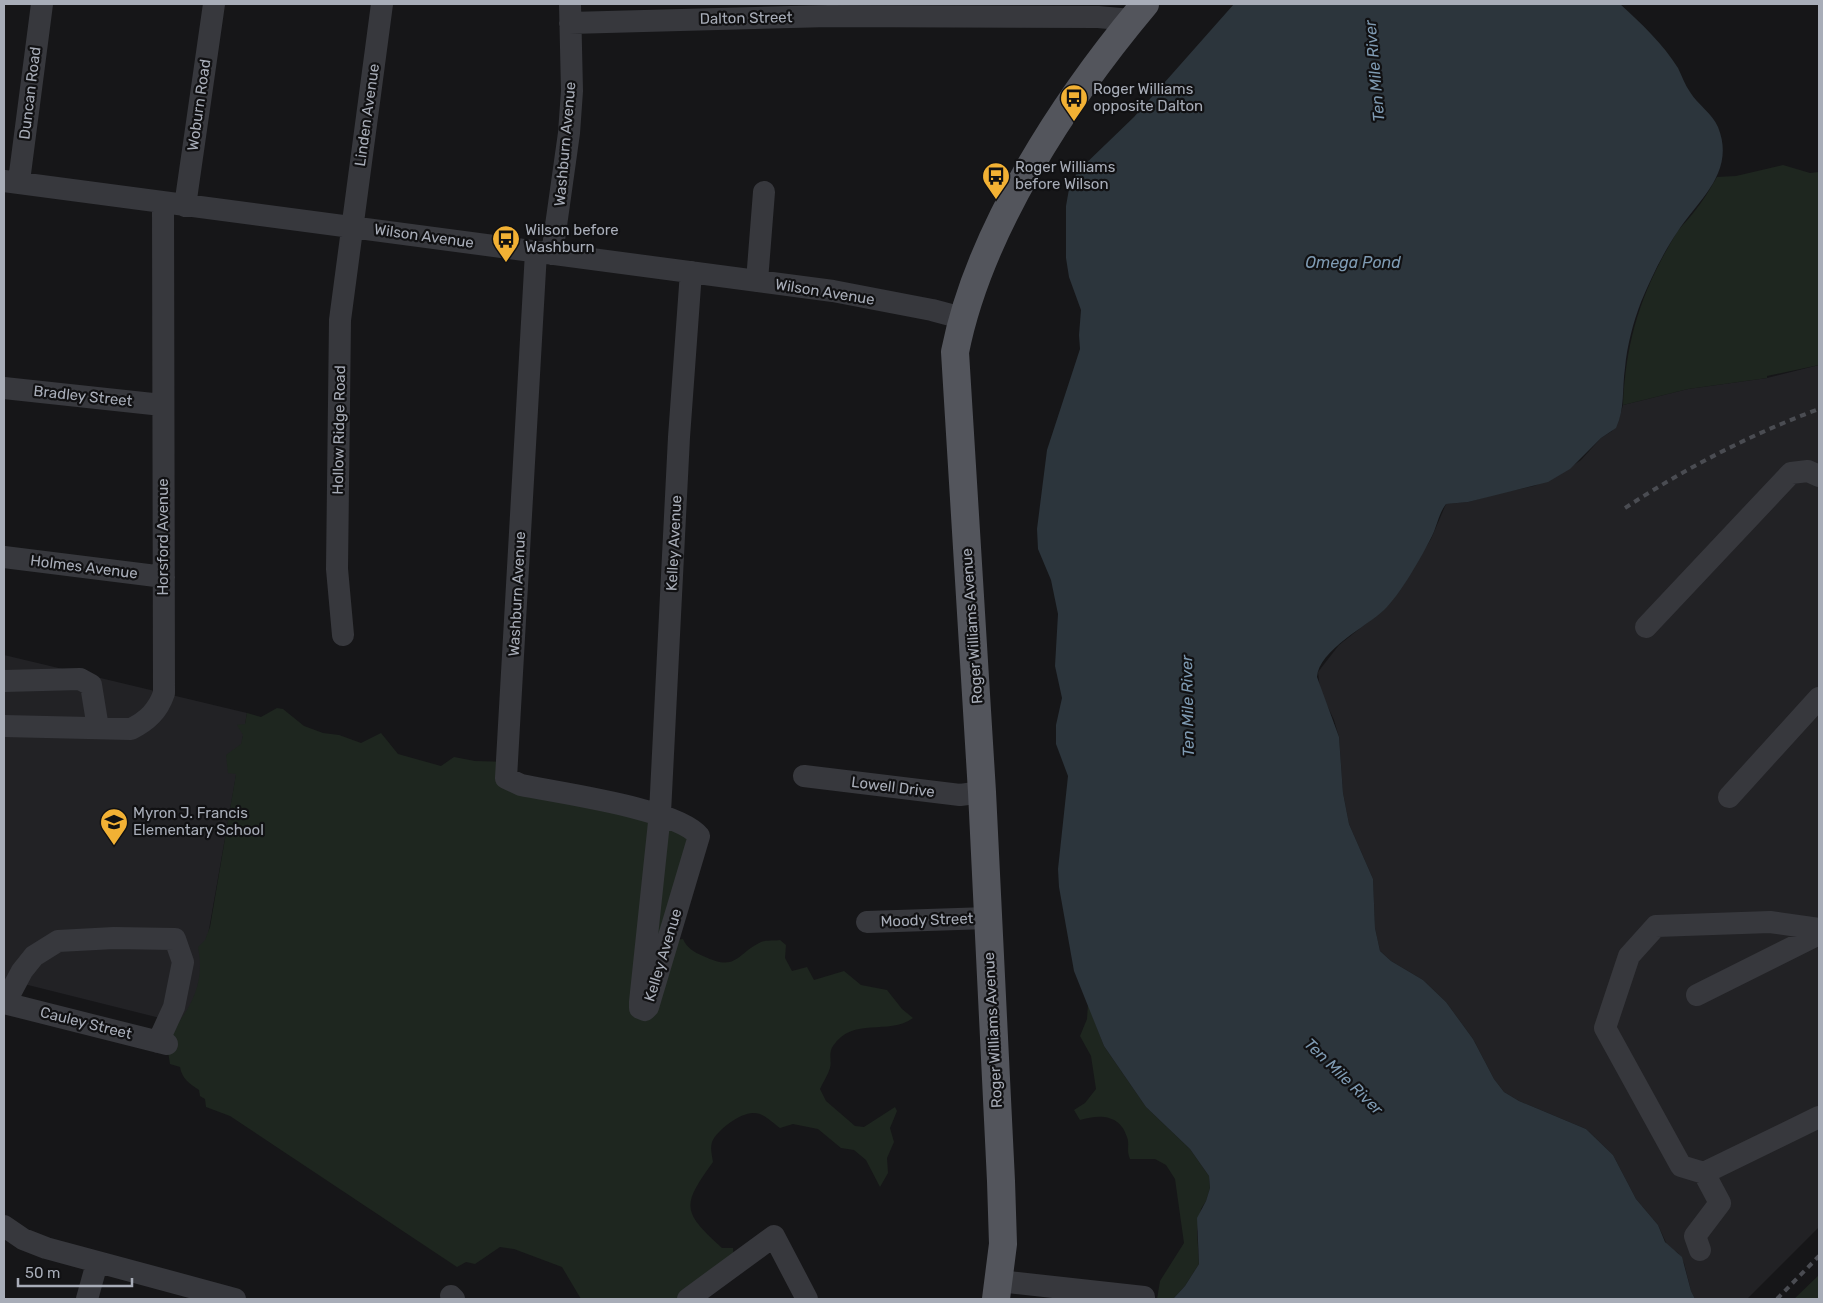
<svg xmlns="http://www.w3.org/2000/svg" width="1823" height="1303" viewBox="0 0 1823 1303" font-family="Rubik,sans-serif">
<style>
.built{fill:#222225}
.green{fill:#1e261f}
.water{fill:#2c353c}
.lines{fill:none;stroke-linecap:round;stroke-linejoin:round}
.minor{stroke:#37383d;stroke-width:22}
.major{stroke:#53555c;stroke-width:28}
.rail{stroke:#4a4c52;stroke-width:4;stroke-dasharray:6 5;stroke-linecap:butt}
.labels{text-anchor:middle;stroke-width:4.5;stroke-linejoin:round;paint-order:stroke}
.street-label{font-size:15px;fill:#a8adb8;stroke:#111113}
.poi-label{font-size:15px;fill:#a8adb8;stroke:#111113;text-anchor:start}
.water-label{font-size:16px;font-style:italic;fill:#7f9bb3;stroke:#111113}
</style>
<rect width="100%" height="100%" fill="#161618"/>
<!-- built -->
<path class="built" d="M1819 365V1227L1747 1299H1695L1691 1291 1684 1263 1678 1253 1668 1247 1658 1225 1636 1199 1613 1155 1586 1129 1519 1101 1504 1092 1494 1079 1473 1039 1446 1002 1423 980 1391 961 1380 951 1375 928 1373 879 1349 824 1343 793 1339 737 1334 720 1320 690 1318 672 1339 645 1383 610 1394 597 1431 539 1446 504 1468 502 1500 493 1534 486 1559 475 1581 460 1601 438 1612 431 1618 423 1623 405 1688 389 1767 378Z
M4 655 247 713 192 1026 4 979Z"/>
<!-- green -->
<path class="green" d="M1783 165 1810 173 1819 172V365L1767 376V378L1688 389 1623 405C1626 337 1642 290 1677 232 1682 225 1689 219 1694 212 1703 201 1710 189 1717 177L1736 176Z
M277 708 283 709 304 726 323 733 339 735 361 743 381 733 398 754 441 766 454 757 475 761 511 762V773L689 830 668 941 683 939C687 948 694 952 703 956 737 972 735 955 761 942 765 940 775 941 780 940L786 945 785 958 792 971 807 967 814 980 844 971 861 985 887 990 902 1009 913 1018C888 1036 853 1016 833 1046 828 1053 832 1061 830 1068 828 1075 823 1082 820 1089L826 1101 855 1126 864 1127 895 1107 897 1111 890 1128 894 1142 887 1158 888 1173 880 1187 866 1160 854 1150 841 1148 818 1129 793 1124 780 1128C773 1123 763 1112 753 1113 740 1113 717 1130 712 1142 710 1149 712 1155 713 1162 682 1205 681 1211 722 1248H733L734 1261 680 1299H581L562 1267 514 1249 500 1247 475 1264 466 1262 457 1267 230 1116 206 1107 205 1099 200 1096 199 1090C190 1084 182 1079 180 1067L170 1064 166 1039C189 1010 206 986 198 947L205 940 210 927 236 774 228 773 226 755 241 744 243 735 237 725 245 724 247 713 261 717Z
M1088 1004 1104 1046 1146 1107 1190 1149 1209 1176 1210 1188 1206 1201 1201 1209 1197 1231 1199 1264 1185 1286 1173 1299H1157L1160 1281 1184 1243 1175 1179 1166 1165 1155 1159H1130C1126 1150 1130 1145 1127 1137 1120 1114 1099 1114 1080 1120L1074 1110 1085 1103 1096 1089 1091 1056 1080 1036 1087 1019Z
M1819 1275V1299H1794Z"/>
<!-- water -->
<path class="water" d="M1234 4H1620C1641 23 1663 44 1678 68 1682 76 1685 85 1690 92 1698 105 1712 113 1718 127 1736 172 1699 199 1678 231 1663 253 1651 278 1641 302 1633 323 1627 346 1625 368 1622 388 1625 410 1616 428L1601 438 1570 469 1548 482 1468 502 1446 504C1439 513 1437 526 1432 536 1422 556 1400 595 1384 610 1366 627 1319 650 1317 677L1339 737 1343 793 1349 824 1373 879 1375 928 1380 951 1391 961 1423 980 1446 1002 1473 1039 1494 1079 1504 1092 1519 1101 1586 1129 1613 1155 1636 1199 1658 1225 1665 1242 1682 1257 1691 1291 1695 1299H1173L1185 1286 1199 1264 1197 1218 1206 1201 1210 1188 1209 1176 1190 1149 1146 1107 1104 1046 1074 971 1059 887 1058 869 1068 776 1056 744V725L1062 698 1055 666 1058 614 1051 580 1038 549 1037 529 1047 450 1080 349 1079 335 1081 310 1069 277 1066 258V206L1069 189 1078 171 1134 117Z"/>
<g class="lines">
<!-- minor -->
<path class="minor" d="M570 23 829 16 1098 17 1131 20
M4 181 833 291 932 310 962 318
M19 181 42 4
M185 206 214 4
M536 252 506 778 521 785C559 793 678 809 699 836L648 1007 645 1010 640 1008V1002L660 813 679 437 691 272
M552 254 569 133 572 91 570 4
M757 281 764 192
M4 388 162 405
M4 557 164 577
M1646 627 1791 473 1808 471 1819 476
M343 635 337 569 340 320 382 4
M4 681 80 679 91 685 98 728
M4 726 131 729C147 721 158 711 164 693L163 203
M804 776 960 795 982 792
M1729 797 1819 698
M867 922 988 918
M1819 929 1770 922 1656 926 1629 956 1605 1028 1681 1166 1704 1173 1819 1117
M1697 995 1819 934
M4 1003 167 1044
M5 1003 22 971 34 956 58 941 114 938 175 939 183 962 174 1007 158 1042
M4 1226 23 1239 46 1248 235 1299
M1700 1250 1695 1236 1720 1203 1704 1173
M999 1281 1144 1297
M451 1296 454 1299
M87 1299 97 1263
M688 1299 774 1236 807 1299"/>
<!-- major -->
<path class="major" d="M996 1299 1003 1244 1001 1181 982 792 955 352C979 230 1066 98 1145 4"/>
<!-- rail -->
<path class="rail" d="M1625 508C1686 468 1751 434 1819 409
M1777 1299 1819 1256"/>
</g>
<!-- icons -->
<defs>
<g id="bus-pin" transform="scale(1.4375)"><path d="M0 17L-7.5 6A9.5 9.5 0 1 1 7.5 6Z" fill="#f2b134" stroke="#111113"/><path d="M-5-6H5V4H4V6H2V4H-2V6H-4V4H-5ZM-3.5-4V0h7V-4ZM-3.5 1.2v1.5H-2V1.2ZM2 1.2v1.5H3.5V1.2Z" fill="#111"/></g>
<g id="school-pin" transform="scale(1.4375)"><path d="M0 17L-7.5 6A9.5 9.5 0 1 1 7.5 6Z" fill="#f2b134" stroke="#111113"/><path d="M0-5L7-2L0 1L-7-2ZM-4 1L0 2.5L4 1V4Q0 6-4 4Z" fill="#111"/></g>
</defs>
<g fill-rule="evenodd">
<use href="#bus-pin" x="1074" y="98"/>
<use href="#bus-pin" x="996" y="176"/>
<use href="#bus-pin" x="506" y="239"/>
<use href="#school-pin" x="114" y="822"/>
</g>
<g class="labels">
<!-- street labels -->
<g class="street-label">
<text transform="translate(746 18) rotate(-1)" y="5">Dalton Street</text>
<text transform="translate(30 93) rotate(-83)" y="5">Duncan Road</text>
<text transform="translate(199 105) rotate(-82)" y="5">Woburn Road</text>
<text transform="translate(367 115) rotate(-82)" y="5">Linden Avenue</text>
<text transform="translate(565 144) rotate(-85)" y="5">Washburn Avenue</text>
<text transform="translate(424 236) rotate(8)" y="5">Wilson Avenue</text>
<text transform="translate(825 292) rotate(9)" y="5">Wilson Avenue</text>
<text transform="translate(83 396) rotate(6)" y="5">Bradley Street</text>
<text transform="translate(339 430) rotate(-89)" y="5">Hollow Ridge Road</text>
<text transform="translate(163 537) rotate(-90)" y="5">Horsford Avenue</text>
<text transform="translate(674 543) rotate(-87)" y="5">Kelley Avenue</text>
<text transform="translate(84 567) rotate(7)" y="5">Holmes Avenue</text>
<text transform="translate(517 594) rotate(-87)" y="5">Washburn Avenue</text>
<text transform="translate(972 626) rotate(-94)" y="5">Roger Williams Avenue</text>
<text transform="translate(893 787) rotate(7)" y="5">Lowell Drive</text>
<text transform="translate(927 920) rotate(-2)" y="5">Moody Street</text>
<text transform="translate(663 955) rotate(-73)" y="5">Kelley Avenue</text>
<text transform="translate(86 1023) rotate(14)" y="5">Cauley Street</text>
<text transform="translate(993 1030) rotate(-93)" y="5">Roger Williams Avenue</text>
</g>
<!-- poi labels -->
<g class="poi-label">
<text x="1093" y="94">Roger Williams<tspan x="1093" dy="17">opposite Dalton</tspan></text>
<text x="1015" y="172">Roger Williams<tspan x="1015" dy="17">before Wilson</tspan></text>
<text x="525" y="235">Wilson before<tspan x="525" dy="17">Washburn</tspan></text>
<text x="133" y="818">Myron J. Francis<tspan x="133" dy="17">Elementary School</tspan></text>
</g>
<!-- water labels -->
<g class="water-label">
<text transform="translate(1374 71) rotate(-95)" y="6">Ten Mile River</text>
<text x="1353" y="268">Omega Pond</text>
<text transform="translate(1187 706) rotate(-91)" y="6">Ten Mile River</text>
<text transform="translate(1344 1076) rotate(44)" y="6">Ten Mile River</text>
</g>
</g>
<!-- border -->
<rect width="1823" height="1303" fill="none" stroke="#a8adb8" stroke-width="10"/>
<!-- scale -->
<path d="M18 1278v8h114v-8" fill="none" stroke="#a8adb8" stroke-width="2.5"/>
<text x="25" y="1278" font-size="15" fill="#a8adb8" stroke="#111113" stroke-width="4" paint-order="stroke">50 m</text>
</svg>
